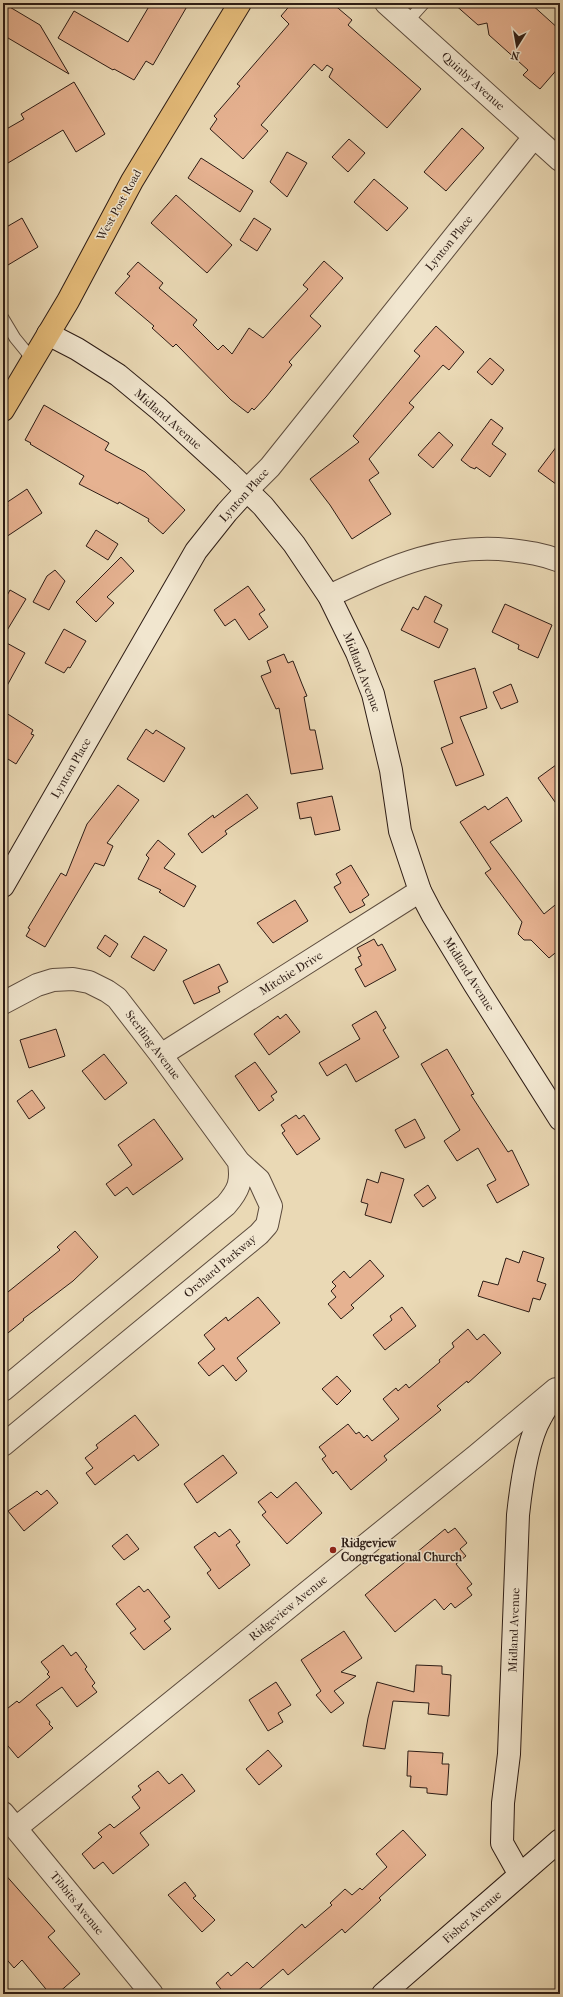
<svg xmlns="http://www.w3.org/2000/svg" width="563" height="1997" viewBox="0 0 563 1997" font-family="'IM FELL French Canon',serif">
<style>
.building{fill:#e6b291;stroke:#2d1c15}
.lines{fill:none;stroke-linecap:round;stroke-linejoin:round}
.lane-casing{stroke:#5c4b3d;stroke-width:13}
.street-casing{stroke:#5c4b3d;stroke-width:24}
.secondary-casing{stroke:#2d1c15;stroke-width:24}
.primary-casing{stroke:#2d1c15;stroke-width:24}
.lane{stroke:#f1e6cf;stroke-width:11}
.street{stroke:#f1e6cf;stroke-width:22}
.secondary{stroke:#f1e6cf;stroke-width:22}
.primary{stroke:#e5bc7a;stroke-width:22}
.poi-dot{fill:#8f2418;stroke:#f1e6cf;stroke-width:1.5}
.labels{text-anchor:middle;stroke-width:3;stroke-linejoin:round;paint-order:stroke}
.street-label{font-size:12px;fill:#2d1c15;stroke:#f1e6cf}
.poi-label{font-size:12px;font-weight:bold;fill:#2d1c15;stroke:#f1e6cf;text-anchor:start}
</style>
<rect width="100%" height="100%" fill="#ead9b5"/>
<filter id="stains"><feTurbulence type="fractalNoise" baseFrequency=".005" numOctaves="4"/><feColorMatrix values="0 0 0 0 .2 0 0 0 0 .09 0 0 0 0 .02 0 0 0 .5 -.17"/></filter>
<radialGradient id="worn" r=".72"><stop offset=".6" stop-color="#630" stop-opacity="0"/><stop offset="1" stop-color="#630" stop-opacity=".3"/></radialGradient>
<!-- building -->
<path class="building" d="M3 3 40 25 69 74 3 35Z
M151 3H189L153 65 146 61 134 80 114 69 113 70 58 38 74 11 128 42Z
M292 3H332L352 20 348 25 421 89 387 128 329 77 333 69 327 65 322 71 314 64 261 125 268 131 243 159 210 129 217 119 214 116 240 86 237 84 289 24 281 16Z
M453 3H530L560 30V66L540 89 523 75 528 70 489 35 487 23 478 25Z
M74 82 105 134 76 152 63 130 3 166V131L24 119 21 114Z
M462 128 484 148 446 191 424 172Z
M349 139 365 153 348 172 332 157Z
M287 152 307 163 287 197 270 182Z
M201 158 253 191 240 212 188 178Z
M374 179 408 208 387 231 354 202Z
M176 195 232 245 207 273 151 223Z
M22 218 38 247 3 268V229Z
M254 218 271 229 257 251 240 240Z
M324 261 343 278 310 316 321 326 289 362 292 365 266 397 254 410 252 408 248 413 231 400 176 344 173 347 152 328 154 326 115 293 130 276 127 274 138 262 163 283 159 288 197 320 193 325 218 350 223 345 232 354 249 328 263 338 308 289 303 285Z
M436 326 464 352 449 370 443 365 409 403 414 407 369 459 379 473 369 480 391 514 352 539 330 505 310 479 359 442 353 436 420 356 414 351Z
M490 358 504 370 492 385 477 372Z
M44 405 109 443 105 450 145 472 185 510 163 534 148 521 149 519 119 502 118 504 79 484 84 476 30 444 31 443 25 440Z
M491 419 503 428 492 444 506 454 490 477 476 467 475 469 470 467 461 460Z
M439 432 453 445 433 468 418 455Z
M560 442V487L538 471Z
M27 489 42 513 3 539V510L8 506 6 503Z
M96 530 118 544 108 560 86 546Z
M121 557 134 571 107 597 114 603 96 622 76 602Z
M55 570 65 581 49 610 33 602 47 576Z
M248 586 265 610 259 614 268 627 249 640 235 619 225 626 214 610Z
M10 590 26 599 3 637V603Z
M425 596 442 605 434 622 448 629 439 648 401 630 413 607 418 610Z
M505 604 552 625 538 658 518 649 519 645 492 632Z
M64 629 86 641 70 668 68 667 64 673 45 663Z
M3 641 25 653 3 693Z
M284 654 288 663 293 661 302 684 307 696 304 697 310 730H315L323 769 291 774 279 708 276 709 261 676 271 672 267 661Z
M475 668 487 708 460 717 484 775 456 786 441 748 453 743 434 681Z
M511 684 518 702 501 709 493 692Z
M3 711 33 730 31 734 34 735 16 764 3 756Z
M146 729 153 734 156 730 185 748 164 782 127 759Z
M560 762V809L538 778Z
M118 785 139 800 107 843 113 846 104 866 95 863 45 947 26 936 30 929 28 928 61 873 66 876 87 824Z
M247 794 258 808 225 831 227 834 202 853 188 834 213 815 214 818Z
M332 796 340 830 315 835 311 817 300 819 297 803Z
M507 797 522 821 490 842 544 914 560 901V949L549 958 531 940H524L518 934 522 922 485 873 491 869 460 822 485 806 488 810Z
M158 840 175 854 164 868 196 886 184 907 159 892 161 890 138 879 149 858 146 855Z
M351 865 369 895 362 900 365 905 350 913 334 887 341 883 336 874Z
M295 900 308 921 273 943 257 923Z
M105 935 118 944 110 957 97 948Z
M144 936 167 950 154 971 131 957Z
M374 939 378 946 382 944 396 970 365 987 355 969 362 965 358 957 361 956 357 948Z
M219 964 228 982 218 987 220 992 194 1004 183 981Z
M376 1011 386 1028 383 1030 399 1057 356 1082 346 1064 327 1076 319 1063 360 1039 352 1025Z
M286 1014 300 1032 269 1055 254 1034 278 1016 280 1019Z
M56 1029 65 1056 29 1068 20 1040Z
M447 1049 474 1094 471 1095 508 1152 512 1150 529 1185 497 1203 487 1185 496 1180 478 1148 457 1161 444 1141 460 1130 421 1064Z
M104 1054 127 1083 105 1100 82 1071Z
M255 1062 277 1092 271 1096 274 1100 259 1111 235 1076Z
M32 1090 45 1108 29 1119 17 1101Z
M296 1115 299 1119 304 1115 320 1139 297 1155 282 1133 285 1131 281 1125Z
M154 1119 183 1159 133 1195 127 1187 115 1196 106 1184 132 1165 118 1145Z
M415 1119 425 1138 405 1148 395 1130Z
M381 1172 404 1179 391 1223 365 1215 368 1204 361 1202 367 1179 378 1183Z
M428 1185 436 1198 423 1207 414 1195Z
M75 1231 98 1257 73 1281 23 1319 24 1320 3 1337V1296L60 1250 57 1247Z
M523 1251 544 1258 537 1281 546 1284 540 1300 533 1298 529 1312 478 1296 483 1281 498 1285 506 1258 519 1263Z
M370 1260 384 1276 351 1305 354 1308 341 1319 328 1304 336 1297 331 1291 336 1286 332 1282 344 1271 350 1278Z
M258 1297 280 1323 237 1358 247 1371 236 1381 223 1365 209 1376 198 1363 215 1349 204 1335 226 1317 228 1321Z
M402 1307 416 1326 385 1350 373 1335 392 1320 390 1316Z
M468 1329 477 1340 484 1334 501 1353 468 1383 467 1381 437 1406 441 1410 384 1456 387 1460 351 1490 336 1471 333 1474 322 1459 326 1456 319 1447 348 1424 356 1434 359 1432 364 1438 367 1435 372 1441 399 1419 383 1399 396 1388 398 1391 406 1384 409 1388 440 1362 439 1360 454 1347 452 1343Z
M337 1376 351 1391 337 1405 322 1389Z
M135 1415 159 1445 138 1461 134 1455 95 1485 86 1473 93 1468 85 1458 98 1448 96 1445Z
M223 1455 237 1473 197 1503 184 1484Z
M296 1482 322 1513 287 1544 262 1515 266 1512 258 1502 271 1492 277 1498Z
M47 1490 58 1503 24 1531 8 1511 37 1491 41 1495Z
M455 1528 467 1543 460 1549 466 1556 456 1564 472 1584 467 1588 472 1595 455 1608 451 1603 444 1610 435 1599 395 1632 365 1595 445 1529 448 1533Z
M230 1529 240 1542 236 1545 250 1565 219 1589 207 1573 211 1570 194 1547 215 1532 219 1537Z
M127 1534 139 1549 124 1560 112 1546Z
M139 1586 144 1592 148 1589 170 1617 164 1621 171 1629 144 1650 130 1633 136 1629 116 1604Z
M344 1631 362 1658 341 1672 356 1676 334 1691 344 1703 331 1713 316 1695 321 1691 301 1660Z
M63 1645 71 1656 76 1652 87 1667 85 1669 95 1683 92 1686 97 1692 77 1707 62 1687 36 1705 50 1722 49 1724 53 1728 18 1758 3 1740V1712L17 1701 19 1703 50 1677 47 1674 49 1672 41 1662Z
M416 1665 442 1666V1674L451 1675 449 1716 428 1714 429 1703 393 1701 385 1749 363 1746 368 1718 377 1682 414 1692Z
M276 1682 291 1705 278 1713 283 1722 268 1731 249 1700Z
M268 1750 282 1766 259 1785 246 1769Z
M408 1751 443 1753 442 1764H449L447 1795 427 1793V1788L410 1787 411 1776H407Z
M158 1771 169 1784 182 1774 195 1791 140 1833 149 1845 113 1874 103 1862 94 1869 82 1854 102 1837 98 1833 110 1824 114 1828 140 1808 132 1797 141 1790 138 1786Z
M403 1830 426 1855 379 1898 381 1900 345 1933 342 1929 288 1975 283 1969 254 1994H225L216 1983 228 1972 231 1976 247 1962 253 1968 302 1924 305 1928 332 1905 330 1903 345 1889 352 1895 360 1888 362 1890 387 1867 376 1854Z
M3 1872 55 1931 48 1937 80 1974 57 1994H50L22 1960 14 1968 3 1955Z
M185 1882 196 1896 193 1898 215 1920 202 1932 168 1895Z"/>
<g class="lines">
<!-- lane casing -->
<g class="lane-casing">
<path id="lane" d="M407 22 424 3
M3 318 15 338 33 360"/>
</g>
<!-- street casing -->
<g class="street-casing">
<path id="street" d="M386 3 560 160
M247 490 270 467 534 137
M329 596C390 568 440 543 510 550 527 552 543 554 560 561
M3 1003 37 985 53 980 73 979 89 982 107 991 117 998 161 1055 239 1162 259 1180 271 1206 267 1225 259 1234 3 1445
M161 1055 420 891
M3 1390 226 1205C239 1190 242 1182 239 1162
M3 1813 152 1994
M16 1828 477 1455 556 1389"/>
</g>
<!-- secondary casing -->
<g class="secondary-casing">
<path id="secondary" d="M48 334 77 349 118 375 159 409 228 472 263 506 294 544 329 596 357 653 373 694 391 770 400 831 420 891 432 914 475 985 560 1119
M3 886 196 551 227 512 247 490
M520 1875 502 1843 503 1803 509 1754 518 1515C521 1487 527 1441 541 1417 546 1407 553 1398 560 1389
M383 1994 560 1840"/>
</g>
<!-- primary casing -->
<g class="primary-casing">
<path id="primary" d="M3 410 68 301 132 181 240 3"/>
</g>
<!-- lane -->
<use href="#lane" class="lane"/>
<!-- street -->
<use href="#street" class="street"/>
<!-- secondary -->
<use href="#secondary" class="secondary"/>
<!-- primary -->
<use href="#primary" class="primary"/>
</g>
<!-- markers -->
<circle class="poi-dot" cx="333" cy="1550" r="4"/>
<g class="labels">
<!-- street labels -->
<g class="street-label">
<text transform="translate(473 81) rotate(42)" y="4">Quinby Avenue</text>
<text transform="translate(119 205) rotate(-61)" y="4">West Post Road</text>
<text transform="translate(449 243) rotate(-51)" y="4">Lynton Place</text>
<text transform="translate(168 419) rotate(41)" y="4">Midland Avenue</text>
<text transform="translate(244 495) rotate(-48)" y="4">Lynton Place</text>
<text transform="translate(362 672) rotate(69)" y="4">Midland Avenue</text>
<text transform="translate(71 768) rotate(-60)" y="4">Lynton Place</text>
<text transform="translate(291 973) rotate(-32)" y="4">Mitchie Drive</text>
<text transform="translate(469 974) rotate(58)" y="4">Midland Avenue</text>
<text transform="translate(153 1045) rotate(53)" y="4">Sterling Avenue</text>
<text transform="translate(220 1266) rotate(-40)" y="4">Orchard Parkway</text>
<text transform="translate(288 1608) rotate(-39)" y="4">Ridgeview Avenue</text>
<text transform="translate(514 1630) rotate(-88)" y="4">Midland Avenue</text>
<text transform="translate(77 1903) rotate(51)" y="4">Tibbits Avenue</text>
<text transform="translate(472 1917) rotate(-41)" y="4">Fisher Avenue</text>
</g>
<!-- poi labels -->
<g class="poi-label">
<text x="341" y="1547">Ridgeview<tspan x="341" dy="14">Congregational Church</tspan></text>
</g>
</g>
<!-- margin -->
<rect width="563" height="1997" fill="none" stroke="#ead9b5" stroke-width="16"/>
<rect x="4" y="4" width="555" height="1989" fill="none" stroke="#2d1c15" stroke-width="2"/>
<rect x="8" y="8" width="547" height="1981" fill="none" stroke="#2d1c15"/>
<!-- north arrow -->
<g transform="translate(517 46) rotate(191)" stroke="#f1e6cf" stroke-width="3" paint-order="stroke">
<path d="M0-3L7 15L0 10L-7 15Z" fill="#2d1c15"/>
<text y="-6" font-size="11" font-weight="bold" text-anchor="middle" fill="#2d1c15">N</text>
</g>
<rect width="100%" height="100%" filter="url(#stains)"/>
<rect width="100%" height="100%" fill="url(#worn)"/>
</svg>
